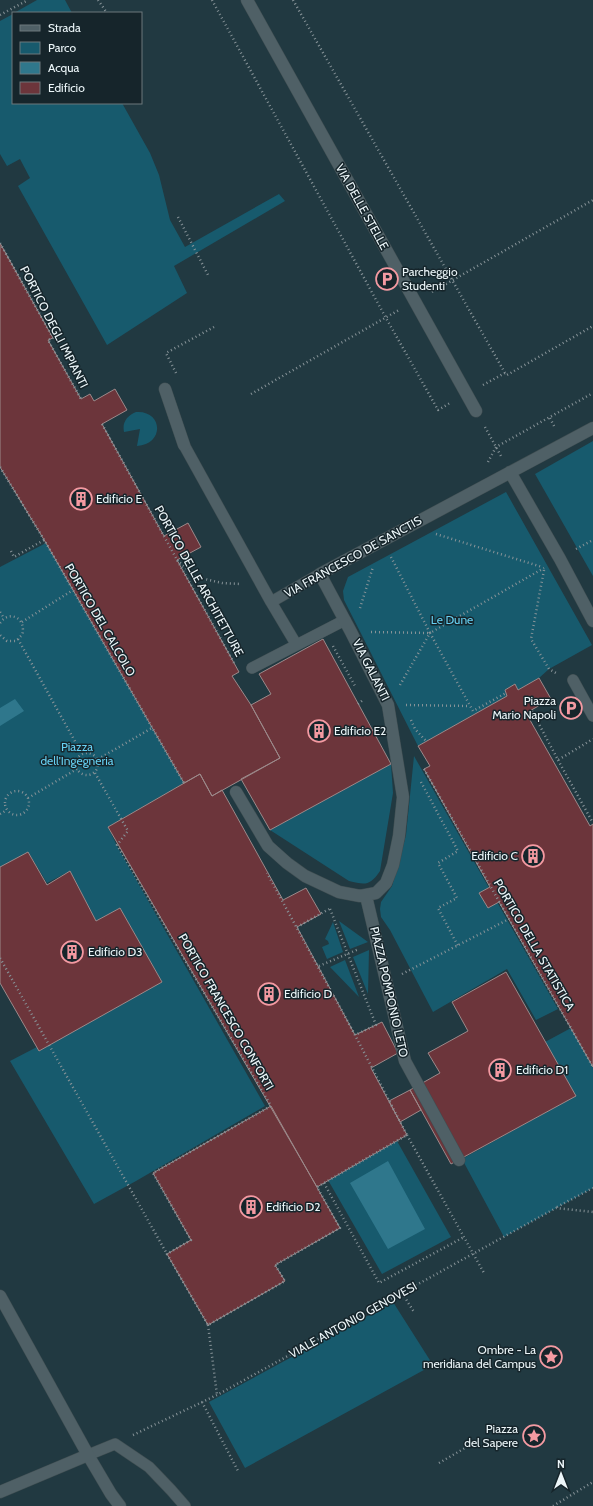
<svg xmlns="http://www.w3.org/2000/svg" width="593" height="1506" viewBox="0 0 593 1506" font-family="Cabin,sans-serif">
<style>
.built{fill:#213941;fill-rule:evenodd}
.green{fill:#175a6d}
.water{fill:#2f778c}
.building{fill:#6c353b;stroke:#9c898a}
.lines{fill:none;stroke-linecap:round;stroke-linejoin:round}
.lane-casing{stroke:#3f4d51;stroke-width:12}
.street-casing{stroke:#3f4d51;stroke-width:13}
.path{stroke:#879398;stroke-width:2.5;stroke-dasharray:1 3;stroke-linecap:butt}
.lane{stroke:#4f6066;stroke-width:11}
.street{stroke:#4f6066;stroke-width:12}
.labels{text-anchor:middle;stroke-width:3;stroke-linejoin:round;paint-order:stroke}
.street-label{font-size:12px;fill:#ecf6f9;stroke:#16252b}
.poi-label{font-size:12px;fill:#ecf6f9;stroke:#16252b;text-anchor:start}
.park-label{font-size:12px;fill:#66d0f2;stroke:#16252b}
</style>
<rect width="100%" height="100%" fill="#202f35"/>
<!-- built -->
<path class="built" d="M0 0H593V1506H0ZM13 13H141V103H13Z"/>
<!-- green -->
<path class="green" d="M37 0H65L72 13H14Z
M13 14V103H122L150 153 159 175 170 220 185 247 279 194 285 201 174 266 187 293 107 345 18 186 30 178 20 159 7 166 0 154V21Z
M136 412C163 410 165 444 137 446L140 429 124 432C122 422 127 416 136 412Z
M593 441V576L535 474Z
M506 492 592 645 549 669 539 678 518 690 515 684 505 690 507 696 418 746 344 600 343 591 348 577Z
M46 543 184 783 108 827 117 846 265 1106 136 1181 94 1204 10 1061 162 982 120 908 96 921 70 871 47 883 30 855 0 872V567Z
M414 756 558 1009 536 1020 507 969 433 1012 390 930 381 917 380 909 381 902 392 886 406 835Z
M391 764 393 793 380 871C370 886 365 885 349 881L270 830Z
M339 921 368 942 350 949Z
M333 922 343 952 327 959 322 947 329 944 328 941 325 939Z
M369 950 368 994 353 957Z
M345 960 359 997 330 967Z
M571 1028 593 1067V1188L504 1237 462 1159 575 1096 545 1042Z
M397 1141 451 1237 382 1274 328 1180Z
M393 1302 433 1365 245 1468 209 1402Z"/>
<!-- water -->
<path class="water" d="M15 699 24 711 0 726V708Z
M388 1161 425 1229 388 1249 350 1183Z"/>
<!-- building -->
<path class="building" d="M0 243 53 338 48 340 81 399 90 394 94 401 115 389 127 410 102 424 164 536 188 523 201 547 177 560 239 672 232 676 251 705 280 758 212 796 200 774 184 783 46 543 0 467Z
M323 639 391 764 270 830 241 779 280 758 251 705 271 694 259 674Z
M539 678 551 699 526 713 590 826 593 824V1067L499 902 488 908 479 893 490 887 424 769 430 766 418 746 507 696 505 690 515 684 518 690Z
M200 774 212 796 222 790 283 900 306 888 321 914 297 927 355 1035 382 1022 398 1053 371 1068 407 1135 317 1187 108 827Z
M28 852 47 885 70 871 96 921 120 908 162 982 39 1051 0 983V867Z
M506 972 576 1096 451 1164 410 1090 440 1073 428 1053 468 1031 452 1002Z
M410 1090 421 1110 400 1122 389 1101Z
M271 1106 340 1228 275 1265 285 1281 208 1325 167 1254 191 1240 153 1173Z"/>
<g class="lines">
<!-- lane casing -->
<g class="lane-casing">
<path id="lane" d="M184 445 271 602 320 574
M271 602 296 644
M252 668 345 620
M573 680 593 716
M88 1455 115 1444 149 1467 171 1490 185 1506"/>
</g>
<!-- street casing -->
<g class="street-casing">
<path id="street" d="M247 0 476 411
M165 389 184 445
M510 472 560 559 593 621
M236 792 268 846 287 863 305 876 339 892 360 896 376 893 386 883 393 865 399 836 403 797 388 705 351 632 320 574 593 428
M366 896 405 1061 459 1160
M0 1296 88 1455 111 1494 120 1506
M0 1492 88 1455"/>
</g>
<!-- path -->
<path class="path" d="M98 0 107 13
M212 0 386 318 438 410 450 403
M293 0 505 373
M0 15 28 0
M178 217 208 275
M0 243 53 338 48 340 81 399
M432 292 593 200
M176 373 166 353 214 327
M483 385 505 373 507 375 593 326
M251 394 399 310
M550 418 555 428
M102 424 234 663
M485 427 501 456
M488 462 496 447 593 393
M0 467 46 543 184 783
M436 534 542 567
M576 549 593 540
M11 551 14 557 44 540
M391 557 430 633 544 568
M177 560 196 577 222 583 241 584
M544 570 531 639 549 669 556 673
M360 608 373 567
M0 612 4 618
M22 622 73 590
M0 623C10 609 27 619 22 635L16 641H7L0 635
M371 632 430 633
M18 639 82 754
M333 646 355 686
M400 685 430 633 473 711 506 693
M358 704 363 700
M406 705 470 706
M532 711 558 760 593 739
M411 720 415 729 426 741
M76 764a11 11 0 1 1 22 0a11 11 0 1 1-22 0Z
M98 759 152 728
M558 760 593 823
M424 769 593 1067
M95 773 128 831 117 845 271 1106 153 1173 191 1240 167 1254 208 1325 285 1281 275 1265 340 1228 317 1187 407 1135 355 1035 267 873
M421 782 458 851 438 863 457 898 438 908 458 946
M5 803a12 12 0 1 1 24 0a12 12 0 1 1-24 0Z
M28 798 77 769
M0 814 7 810
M330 909 376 1025 355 1035
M297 927 329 909
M0 958 167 1254
M319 966 359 949
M402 974 509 919
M407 1135 484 1273
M324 1183 379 1283 464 1237
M557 1207 593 1188
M402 1293 414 1312
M208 1325 217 1395
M202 1402 238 1471
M133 1435 217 1395 556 1208 593 1212
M439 1463 472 1444
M553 1506 593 1482"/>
<!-- lane -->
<use href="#lane" class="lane"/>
<!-- street -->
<use href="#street" class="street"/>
</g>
<!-- icons -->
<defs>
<g id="parking-ring" transform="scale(1.15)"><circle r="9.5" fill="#16252b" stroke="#f49aa2" stroke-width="1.5"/><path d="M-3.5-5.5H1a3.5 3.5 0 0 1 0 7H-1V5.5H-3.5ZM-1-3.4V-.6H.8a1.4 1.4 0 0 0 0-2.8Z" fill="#f49aa2"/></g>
<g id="building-ring" transform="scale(1.15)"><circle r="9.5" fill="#16252b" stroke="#f49aa2" stroke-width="1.5"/><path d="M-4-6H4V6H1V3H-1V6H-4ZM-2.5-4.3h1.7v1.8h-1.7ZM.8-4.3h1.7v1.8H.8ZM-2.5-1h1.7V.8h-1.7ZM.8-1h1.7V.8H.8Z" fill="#f49aa2"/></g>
<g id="sight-ring" transform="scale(1.15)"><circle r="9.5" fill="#16252b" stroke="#f49aa2" stroke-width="1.5"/><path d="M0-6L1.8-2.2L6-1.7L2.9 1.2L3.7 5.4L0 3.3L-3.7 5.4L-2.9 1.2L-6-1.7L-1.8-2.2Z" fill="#f49aa2"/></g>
</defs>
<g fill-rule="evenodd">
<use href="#parking-ring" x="387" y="279"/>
<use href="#building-ring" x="81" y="499"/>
<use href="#parking-ring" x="571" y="708"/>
<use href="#building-ring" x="319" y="731"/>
<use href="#building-ring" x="533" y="856"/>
<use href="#building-ring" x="72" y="952"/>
<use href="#building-ring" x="269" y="994"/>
<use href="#building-ring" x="500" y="1070"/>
<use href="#building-ring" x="251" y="1207"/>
<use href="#sight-ring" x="551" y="1357"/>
<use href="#sight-ring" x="534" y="1436"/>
</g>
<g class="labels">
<!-- street labels -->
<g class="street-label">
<text transform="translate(362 207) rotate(61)" y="4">VIA DELLE STELLE</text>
<text transform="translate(54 327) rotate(63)" y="4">PORTICO DEGLI IMPIANTI</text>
<text transform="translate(353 557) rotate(-29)" y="4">VIA FRANCESCO DE SANCTIS</text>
<text transform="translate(199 581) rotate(61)" y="4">PORTICO DELLE ARCHITETTURE</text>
<text transform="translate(100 620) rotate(60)" y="4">PORTICO DEL CALCOLO</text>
<text transform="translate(371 670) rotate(63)" y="4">VIA GALANTI</text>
<text transform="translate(534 945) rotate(60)" y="4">PORTICO DELLA STATISTICA</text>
<text transform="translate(389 992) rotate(77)" y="4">PIAZZA POMPONIO LETO</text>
<text transform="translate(226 1012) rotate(60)" y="4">PORTICO FRANCESCO CONFORTI</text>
<text transform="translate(353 1320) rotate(-29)" y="4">VIALE ANTONIO GENOVESI</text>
</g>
<!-- poi labels -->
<g class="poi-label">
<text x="402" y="276">Parcheggio<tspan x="402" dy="14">Studenti</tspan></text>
<text x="96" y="503">Edificio E</text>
<text x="556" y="705" text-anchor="end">Piazza<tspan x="556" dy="14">Mario Napoli</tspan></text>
<text x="334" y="735">Edificio E2</text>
<text x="518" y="860" text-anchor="end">Edificio C</text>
<text x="88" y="956">Edificio D3</text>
<text x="284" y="998">Edificio D</text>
<text x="516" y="1074">Edificio D1</text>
<text x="266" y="1211">Edificio D2</text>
<text x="536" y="1354" text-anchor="end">Ombre - La<tspan x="536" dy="14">meridiana del Campus</tspan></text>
<text x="518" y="1433" text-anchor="end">Piazza<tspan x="518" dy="14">del Sapere</tspan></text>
</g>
<!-- park labels -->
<g class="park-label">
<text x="452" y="624">Le Dune</text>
<text x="77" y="751">Piazza<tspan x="77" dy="14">dell'Ingegneria</tspan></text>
</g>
</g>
<!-- legend -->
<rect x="12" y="12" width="130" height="92" fill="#16252b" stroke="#6c797d"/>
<rect x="20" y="25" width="20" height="6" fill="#4f6066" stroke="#6c797d"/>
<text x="48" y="32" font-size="12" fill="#ecf6f9">Strada</text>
<rect x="20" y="42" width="20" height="12" fill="#175a6d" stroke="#6c797d"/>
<text x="48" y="52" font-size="12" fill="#ecf6f9">Parco</text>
<rect x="20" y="62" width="20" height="12" fill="#2f778c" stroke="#6c797d"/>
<text x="48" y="72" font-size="12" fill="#ecf6f9">Acqua</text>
<rect x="20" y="82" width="20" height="12" fill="#6c353b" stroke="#6c797d"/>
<text x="48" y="92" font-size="12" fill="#ecf6f9">Edificio</text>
<!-- north arrow -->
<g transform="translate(561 1474)" stroke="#16252b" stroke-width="3" paint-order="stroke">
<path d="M0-3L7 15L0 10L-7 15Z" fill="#ecf6f9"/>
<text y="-6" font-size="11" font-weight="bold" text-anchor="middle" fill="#ecf6f9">N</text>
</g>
</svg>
